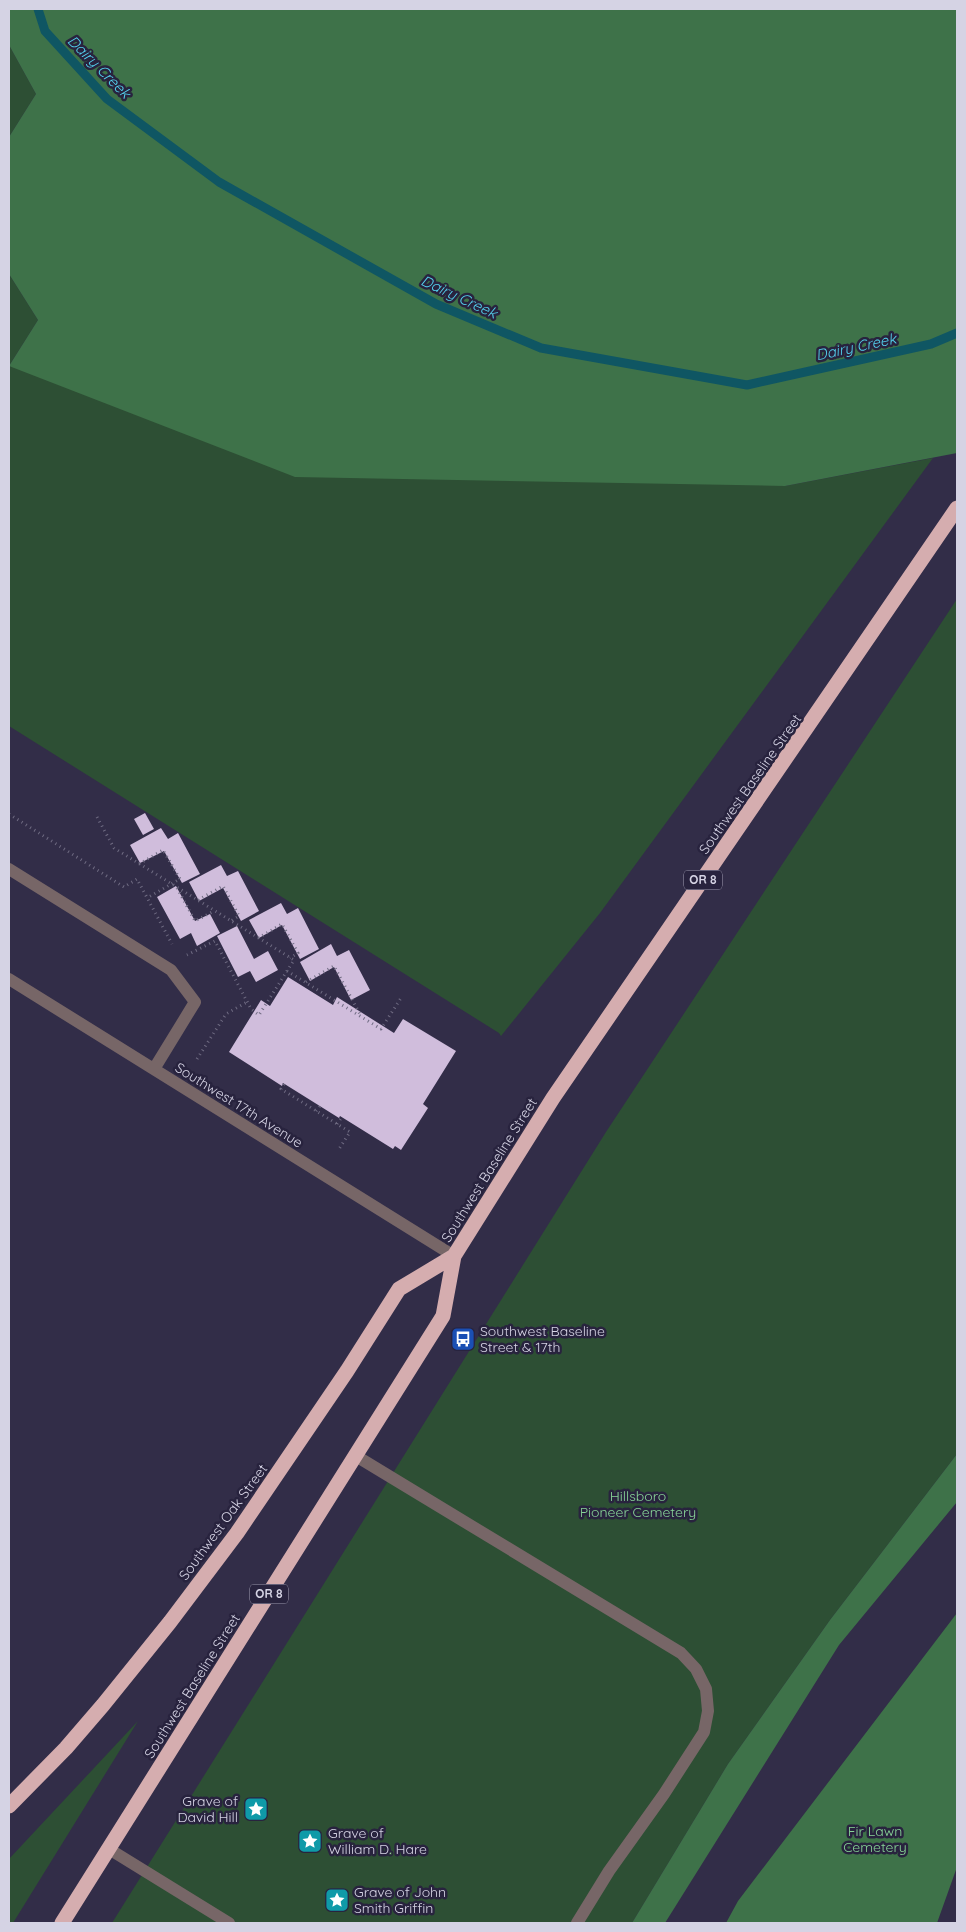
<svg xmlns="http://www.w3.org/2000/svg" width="966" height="1932" viewBox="0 0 966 1932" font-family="Quicksand,sans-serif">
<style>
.green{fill:#2d4f34}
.forest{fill:#3e7249}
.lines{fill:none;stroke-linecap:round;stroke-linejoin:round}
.stream{stroke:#0f5663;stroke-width:9}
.building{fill:#d0bddc}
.path{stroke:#706c83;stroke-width:3;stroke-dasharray:1 4;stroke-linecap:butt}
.minor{stroke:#776667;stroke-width:12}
.highway{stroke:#d5adaf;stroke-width:15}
.labels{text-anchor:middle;stroke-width:5;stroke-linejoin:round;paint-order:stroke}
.shield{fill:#28233e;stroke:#a19eb2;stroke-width:1}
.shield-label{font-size:12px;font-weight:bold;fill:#d5d3e4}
.street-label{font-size:14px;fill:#d5d3e4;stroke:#28233e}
.poi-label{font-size:14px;fill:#d5d3e4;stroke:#28233e;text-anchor:start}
.park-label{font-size:14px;fill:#88d597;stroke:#28233e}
.water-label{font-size:15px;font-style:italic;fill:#54d1ed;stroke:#28233e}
</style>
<rect width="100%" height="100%" fill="#322d48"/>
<!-- green -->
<path class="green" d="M9 45 36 94 9 137Z
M9 274 38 320 9 366 785 486 933 458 600 913 501 1036 499 1033 9 726Z
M957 599V1454L830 1620 728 1764 632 1923H112L606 1132Z
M138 1721 13 1923H9V1859Z"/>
<!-- forest -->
<path class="forest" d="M9 9H957V453L785 486 295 477 9 366 38 320 9 274V137L36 94 9 45Z
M957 1454V1502L839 1645 665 1923H632L728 1764 830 1620Z
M957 1613V1867L937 1923H726L738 1901Z"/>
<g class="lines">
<!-- stream -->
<path class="stream" d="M38 9 45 31 107 99 219 182 436 304 541 348 747 385 931 344 957 333"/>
</g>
<!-- building -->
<path class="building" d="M145 813 154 829 143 835 134 819Z
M161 828 168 839 178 833 200 874 182 883 164 851 140 863 130 845Z
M221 865 227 876 238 871 259 911 241 921 223 888 199 901 189 882Z
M176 886 195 921 210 914 220 933 197 946 191 933 180 939 157 897Z
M281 903 287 914 298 908 319 949 300 959 282 925 259 938 249 920Z
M237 926 254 959 268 951 278 970 256 982 250 971 238 977 217 936Z
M331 944 337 956 349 950 370 990 351 1000 334 967 310 981 300 962Z
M288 977 333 1005 337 997 394 1033 403 1019 456 1051 423 1104 428 1108 401 1150 395 1146 393 1149 340 1116 339 1118 283 1083 282 1086 229 1052 261 1000 270 1006Z"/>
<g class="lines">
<!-- path -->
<path class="path" d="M9 814 124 887 137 879 172 944
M97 817 114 848 294 960 259 1015 251 1009 215 941 187 955
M139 864 163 850 180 879 147 898
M177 888 195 921 214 911
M198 900 223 886 239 916 231 921
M258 938 282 924 298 953 290 958
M287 971 381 1029 401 998
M306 982 334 966 361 1016
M197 1059 226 1014 247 1002
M284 1084 281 1089 350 1132 339 1149
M316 1111 320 1106
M337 1124 342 1117"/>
<!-- minor -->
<path class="minor" d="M9 869 171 970 195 1002 154 1069
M9 979 454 1256
M356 1456 681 1653 696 1669 706 1689 708 1711 704 1732 664 1794 609 1871 577 1923
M109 1849 229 1923"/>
<!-- highway -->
<path class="highway" d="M9 1806 66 1748 103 1705 170 1622 237 1533 347 1371 399 1289 454 1256
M62 1923 443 1316 454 1256 553 1098 957 508"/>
</g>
<!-- icons -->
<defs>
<g id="bus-square" transform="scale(1.25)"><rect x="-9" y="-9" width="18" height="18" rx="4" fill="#1a4fb4" stroke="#28233e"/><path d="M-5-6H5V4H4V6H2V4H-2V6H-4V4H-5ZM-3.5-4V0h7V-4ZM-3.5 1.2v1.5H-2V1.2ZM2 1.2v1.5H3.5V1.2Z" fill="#fff"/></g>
<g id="sight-square" transform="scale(1.25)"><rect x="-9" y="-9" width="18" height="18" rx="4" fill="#0f9aa8" stroke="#28233e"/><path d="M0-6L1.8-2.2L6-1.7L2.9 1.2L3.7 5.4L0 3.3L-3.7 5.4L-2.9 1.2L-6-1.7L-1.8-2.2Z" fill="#fff"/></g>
</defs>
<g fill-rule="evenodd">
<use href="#bus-square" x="463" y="1339"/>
<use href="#sight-square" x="256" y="1809"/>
<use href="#sight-square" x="310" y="1841"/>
<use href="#sight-square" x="337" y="1900"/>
</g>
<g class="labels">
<!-- shield labels -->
<g class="shield">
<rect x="684" y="870.5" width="38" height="19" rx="4"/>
<rect x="250" y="1584.5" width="38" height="19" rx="4"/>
</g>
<g class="shield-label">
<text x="703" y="884">OR 8</text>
<text x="269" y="1598">OR 8</text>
</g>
<!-- street labels -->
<g class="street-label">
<text transform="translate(750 784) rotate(-55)" y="5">Southwest Baseline Street</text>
<text transform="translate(239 1105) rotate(32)" y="5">Southwest 17th Avenue</text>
<text transform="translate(489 1170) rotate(-58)" y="5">Southwest Baseline Street</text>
<text transform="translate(223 1522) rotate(-54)" y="5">Southwest Oak Street</text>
<text transform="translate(192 1686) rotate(-58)" y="5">Southwest Baseline Street</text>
</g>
<!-- poi labels -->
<g class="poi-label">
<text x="480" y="1336">Southwest Baseline<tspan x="480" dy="16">Street &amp; 17th</tspan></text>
<text x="238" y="1806" text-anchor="end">Grave of<tspan x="238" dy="16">David Hill</tspan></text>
<text x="328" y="1838">Grave of<tspan x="328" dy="16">William D. Hare</tspan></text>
<text x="354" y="1897">Grave of John<tspan x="354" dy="16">Smith Griffin</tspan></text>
</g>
<!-- park labels -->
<g class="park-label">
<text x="638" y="1501">Hillsboro<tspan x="638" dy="16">Pioneer Cemetery</tspan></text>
<text x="875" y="1836">Fir Lawn<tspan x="875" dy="16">Cemetery</tspan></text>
</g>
<!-- water labels -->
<g class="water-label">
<text transform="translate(99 67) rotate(45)" y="5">Dairy Creek</text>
<text transform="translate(459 297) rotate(25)" y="5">Dairy Creek</text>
<text transform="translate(856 347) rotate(-12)" y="5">Dairy Creek</text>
</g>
</g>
<!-- border -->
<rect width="966" height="1932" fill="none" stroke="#d5d3e4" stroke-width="20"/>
</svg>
